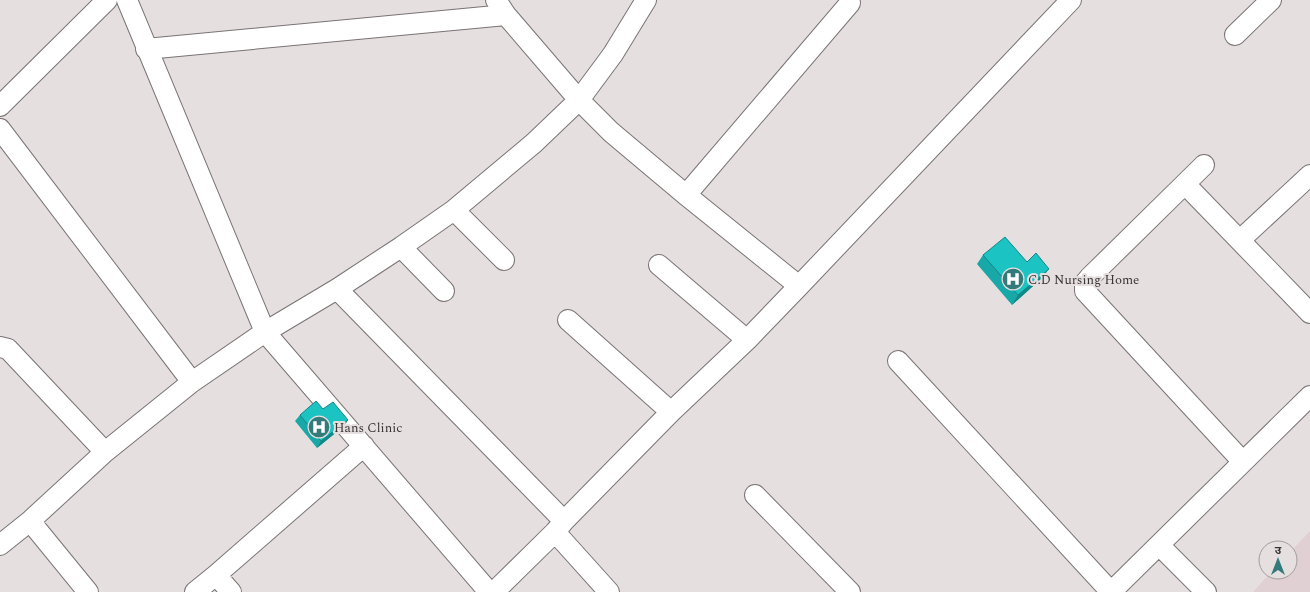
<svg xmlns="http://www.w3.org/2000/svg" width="1310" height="592" viewBox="0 0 1310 592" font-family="Spectral,'Noto Sans Devanagari',serif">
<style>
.built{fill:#e0d0d3}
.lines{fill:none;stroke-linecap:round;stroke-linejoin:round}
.street-casing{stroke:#797374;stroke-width:22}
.street{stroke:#fff;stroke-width:20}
.wall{fill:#17a8a7}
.shaded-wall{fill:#138888}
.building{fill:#1bc3c2;stroke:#138888}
.labels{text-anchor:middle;stroke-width:4;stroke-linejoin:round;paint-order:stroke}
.poi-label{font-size:13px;fill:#383535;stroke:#e6dfe0;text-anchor:start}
</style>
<rect width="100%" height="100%" fill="#e6dfe0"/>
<!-- built -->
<path class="built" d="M1310 531V592H1253L1271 572H1290V552Z"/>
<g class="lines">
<!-- street casing -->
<g class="street-casing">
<path id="street" d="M127 0 265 332 489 592
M496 0 506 15 579 100 611 132 686 195 799 286
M1235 35 1271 0
M146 49 506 15
M0 106 107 0
M0 129 192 382
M1204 165 1090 277 1085 283V291L1243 462
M1185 184 1310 313
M686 195 850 3
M454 210 504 260
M1240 240 1310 175
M401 247 444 291
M659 265 747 340
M337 289 564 521
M568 320 671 412
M0 347 8 349 105 452
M898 361 1111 592
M755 495 850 592
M30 521 88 592
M555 532 609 592
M0 545 30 521 105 452 192 382 265 332 337 289 401 247 454 210 534 143 579 100 613 54 646 0
M1159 545 1206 592
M216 575 231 592
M195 592 216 575 364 446
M494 592 555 532 564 521 671 412 747 340 799 286 1071 0
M1111 592 1310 396"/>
</g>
<!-- street -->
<use href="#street" class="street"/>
</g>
<!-- wall -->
<path class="wall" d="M983 255 1042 278 1012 305 977 264Z
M323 409 348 420 344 426 317 448 295 421 300 415Z"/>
<!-- shaded-wall -->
<path class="shaded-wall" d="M1049 269 1042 278 1012 305 1018 295Z
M348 420 344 426 317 448 321 441Z"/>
<!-- building -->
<path class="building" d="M1005 237 1027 262 1036 253 1049 269 1018 295 983 255Z
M316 401 323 409 333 402 348 420 321 441 300 415Z"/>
<!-- icons -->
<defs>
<g id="hospital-disc" transform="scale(1.15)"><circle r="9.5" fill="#327b7a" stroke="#e6dfe0"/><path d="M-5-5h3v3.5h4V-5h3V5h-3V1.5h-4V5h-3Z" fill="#fff"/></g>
</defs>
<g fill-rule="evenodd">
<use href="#hospital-disc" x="1013" y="279"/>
<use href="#hospital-disc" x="319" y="427"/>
</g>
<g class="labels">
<!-- poi labels -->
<g class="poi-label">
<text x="1028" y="284">C.D Nursing Home</text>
<text x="334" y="432">Hans Clinic</text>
</g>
</g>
<!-- north arrow -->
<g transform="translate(1278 560)"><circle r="19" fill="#e6dfe0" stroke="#a09b9c"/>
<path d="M0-3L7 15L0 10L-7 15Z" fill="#327b7a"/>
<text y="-6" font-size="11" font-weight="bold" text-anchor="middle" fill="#383535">उ</text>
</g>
</svg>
